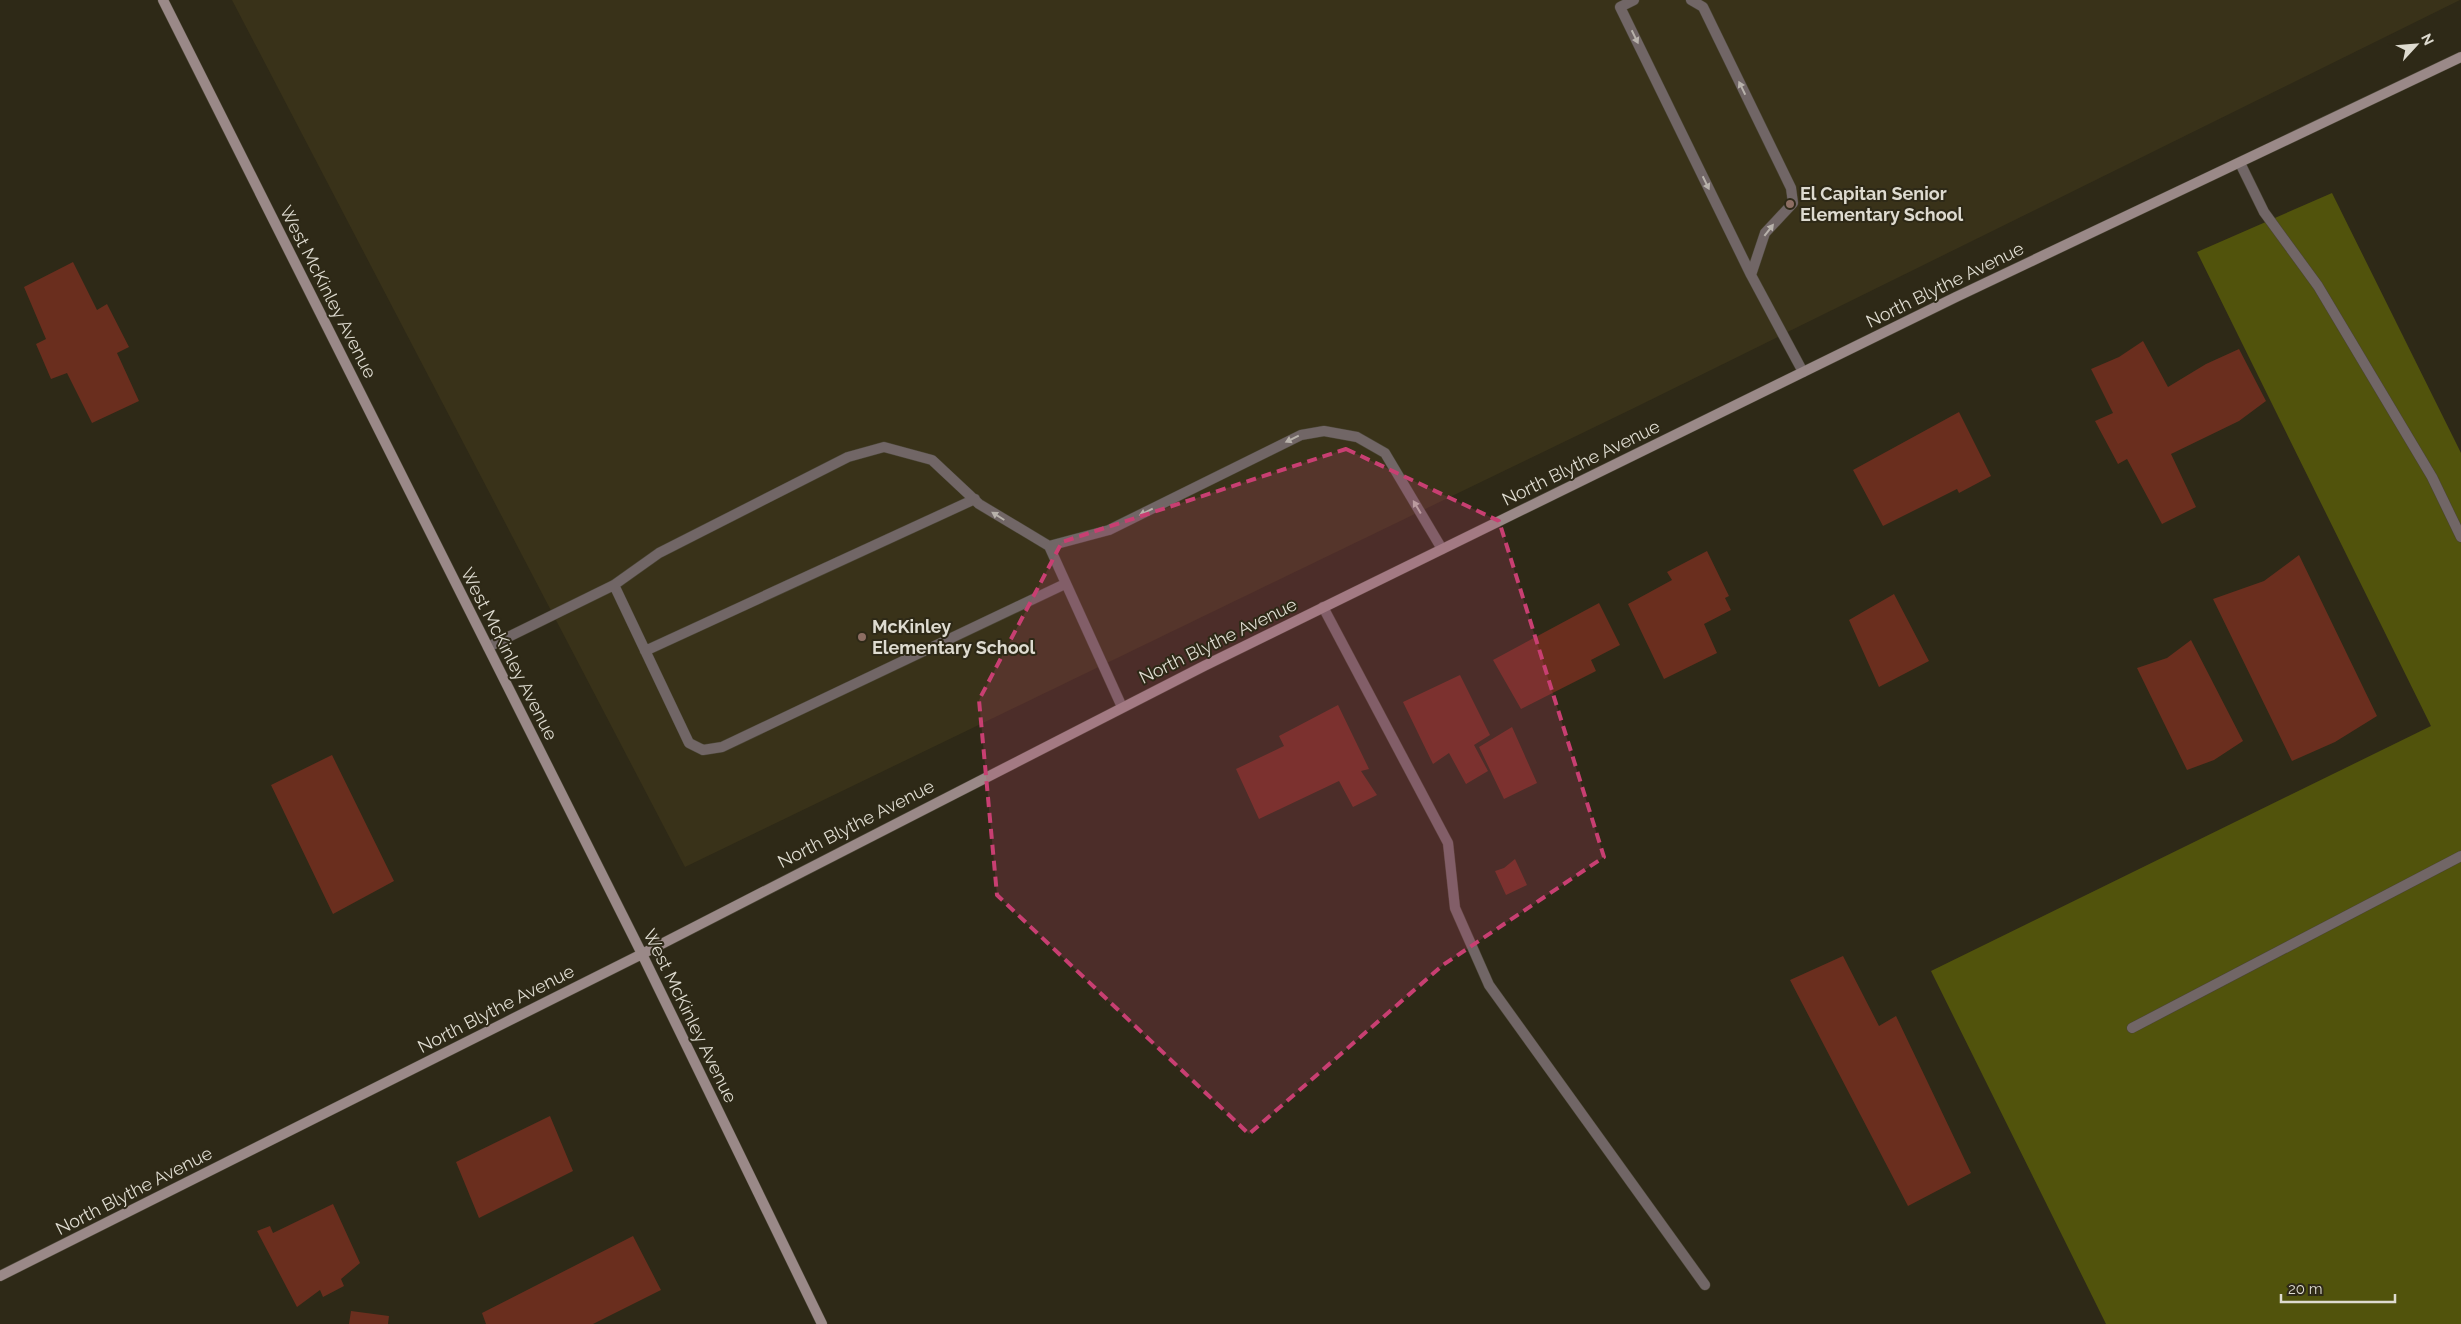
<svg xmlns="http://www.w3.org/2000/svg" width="2461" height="1324" viewBox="0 0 2461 1324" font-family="Raleway,sans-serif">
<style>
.built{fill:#393219}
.green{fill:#51530c}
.building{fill:#6a2e1e}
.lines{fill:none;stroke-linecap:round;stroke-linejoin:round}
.lane-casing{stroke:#4a4535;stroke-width:11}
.secondary-casing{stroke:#4a4535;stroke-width:11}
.lane{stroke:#716666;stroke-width:10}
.secondary{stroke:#9a8988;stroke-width:10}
.oneway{fill:#b8b2ab}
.marked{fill:#c83f72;fill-opacity:0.2;stroke:#c83f72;stroke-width:4;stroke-dasharray:10 6;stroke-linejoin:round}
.education-dot{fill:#8d6e63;stroke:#2e2917;stroke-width:2}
.labels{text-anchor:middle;stroke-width:4;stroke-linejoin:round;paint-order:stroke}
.poi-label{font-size:18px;font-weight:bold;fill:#dedbd0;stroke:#2e2917;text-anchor:start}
.street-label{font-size:18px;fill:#dedbd0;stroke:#2e2917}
</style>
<rect width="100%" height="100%" fill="#2e2917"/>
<!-- built -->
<path class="built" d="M232 0H2460L1634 408 685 867Z"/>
<!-- green -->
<path class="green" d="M2332 193 2461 453V1324H2106L1931 971 2431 726 2197 252Z"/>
<!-- building -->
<path class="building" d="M73 262 97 310 107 304 129 347 117 353 139 401 92 423 67 373 51 379 36 344 46 339 24 287Z
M2143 341 2168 387 2206 364 2239 349 2266 401 2239 421 2171 454 2196 507 2162 524 2127 459 2118 464 2095 421 2113 413 2091 369 2119 357Z
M1959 412 1991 476 1959 493 1957 489 1883 526 1853 470Z
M1707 551 1729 596 1725 598 1731 610 1704 624 1717 653 1664 679 1628 604 1672 580 1667 572Z
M2299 555 2377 716 2335 742 2292 761 2213 599 2264 581Z
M1894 594 1929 661 1879 687 1849 620Z
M1599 603 1620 645 1591 660 1596 671 1521 709 1493 660Z
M2191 640 2243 741 2214 760 2187 770 2137 668 2167 658Z
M1460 675 1490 735 1474 745 1488 771 1466 784 1449 753 1433 764 1403 702Z
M1338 705 1369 769 1361 771 1377 795 1353 807 1339 781 1259 819 1236 769 1284 746 1279 736Z
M1512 727 1537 783 1504 799 1479 747Z
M332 755 394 881 333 914 271 785Z
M1515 859 1527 885 1506 895 1495 871 1504 868Z
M1843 956 1879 1026 1896 1016 1971 1173 1908 1206 1790 980Z
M550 1116 573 1171 479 1218 456 1162Z
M333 1204 360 1263 341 1279 344 1286 323 1297 320 1290 297 1307 257 1231 270 1226 273 1233Z
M633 1236 661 1290 593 1324H486L482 1313Z
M351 1311 389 1316 388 1324H349Z"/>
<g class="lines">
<!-- lane casing -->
<g class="lane-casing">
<path id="lane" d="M1634 0 1620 7 1751 275 1803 372
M1691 0 1703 7 1791 188 1793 203 1765 233 1751 275
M2240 163 2264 212 2318 286 2432 477 2461 537
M1049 546 1122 707
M614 585 689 743 703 750 722 747 1065 584
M1323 607 1448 843 1455 908 1489 985 1705 1285
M488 647 614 585 659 553 848 457 884 447 932 460 979 504 1049 546 1109 530 1301 435 1324 431 1357 437 1385 453 1442 549
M645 651 975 499
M2132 1028 2461 856"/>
</g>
<!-- secondary casing -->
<g class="secondary-casing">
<path id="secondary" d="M163 0 642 954 822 1324
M0 1276 642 954 1204 666 1956 297 2461 57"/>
</g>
<!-- lane -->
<use href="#lane" class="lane"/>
<!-- secondary -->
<use href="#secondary" class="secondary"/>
</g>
<!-- one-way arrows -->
<defs><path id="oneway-solid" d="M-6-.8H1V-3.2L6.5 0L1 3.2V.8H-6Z" transform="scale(1.25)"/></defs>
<g class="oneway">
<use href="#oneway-solid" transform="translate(1635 37) rotate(64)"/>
<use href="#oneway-solid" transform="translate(1742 88) rotate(-116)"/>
<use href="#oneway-solid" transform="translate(1706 183) rotate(64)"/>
<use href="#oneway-solid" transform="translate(1769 230) rotate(-52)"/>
<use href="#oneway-solid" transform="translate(1292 439) rotate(154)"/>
<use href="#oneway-solid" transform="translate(1417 507) rotate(-121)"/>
<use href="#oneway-solid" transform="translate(1146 512) rotate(154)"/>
<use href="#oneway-solid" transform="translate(998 516) rotate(-148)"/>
</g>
<!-- marked area -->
<path class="marked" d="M1346 449 1499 521 1604 857 1443 965 1249 1134 997 895 979 700 1062 542Z"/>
<!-- markers -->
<g class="education-dot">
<circle cx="1790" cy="204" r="5"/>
<circle cx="862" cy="637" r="5"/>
</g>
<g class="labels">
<!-- poi labels -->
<g class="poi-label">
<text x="1800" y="200">El Capitan Senior<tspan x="1800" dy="21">Elementary School</tspan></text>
<text x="872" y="633">McKinley<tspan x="872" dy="21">Elementary School</tspan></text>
</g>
<!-- street labels -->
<g class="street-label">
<text transform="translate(1945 285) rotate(-26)" y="6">North Blythe Avenue</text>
<text transform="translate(328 292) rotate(63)" y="6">West McKinley Avenue</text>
<text transform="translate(1581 463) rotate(-26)" y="6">North Blythe Avenue</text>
<text transform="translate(1218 641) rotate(-26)" y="6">North Blythe Avenue</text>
<text transform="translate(509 654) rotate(63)" y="6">West McKinley Avenue</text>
<text transform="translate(856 824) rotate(-27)" y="6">North Blythe Avenue</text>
<text transform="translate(496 1009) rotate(-27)" y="6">North Blythe Avenue</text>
<text transform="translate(690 1016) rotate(64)" y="6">West McKinley Avenue</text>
<text transform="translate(134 1191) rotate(-27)" y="6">North Blythe Avenue</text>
</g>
</g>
<!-- north arrow -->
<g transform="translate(2416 45) rotate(64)" stroke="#2e2917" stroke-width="4" paint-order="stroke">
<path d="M0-4L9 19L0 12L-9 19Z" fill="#dedbd0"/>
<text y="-8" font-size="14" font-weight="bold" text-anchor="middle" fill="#dedbd0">N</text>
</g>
<!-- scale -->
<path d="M2281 1294v8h114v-8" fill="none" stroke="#dedbd0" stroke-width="2.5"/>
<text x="2288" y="1294" font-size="15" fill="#dedbd0" stroke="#2e2917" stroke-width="4" paint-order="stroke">20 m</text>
</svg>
